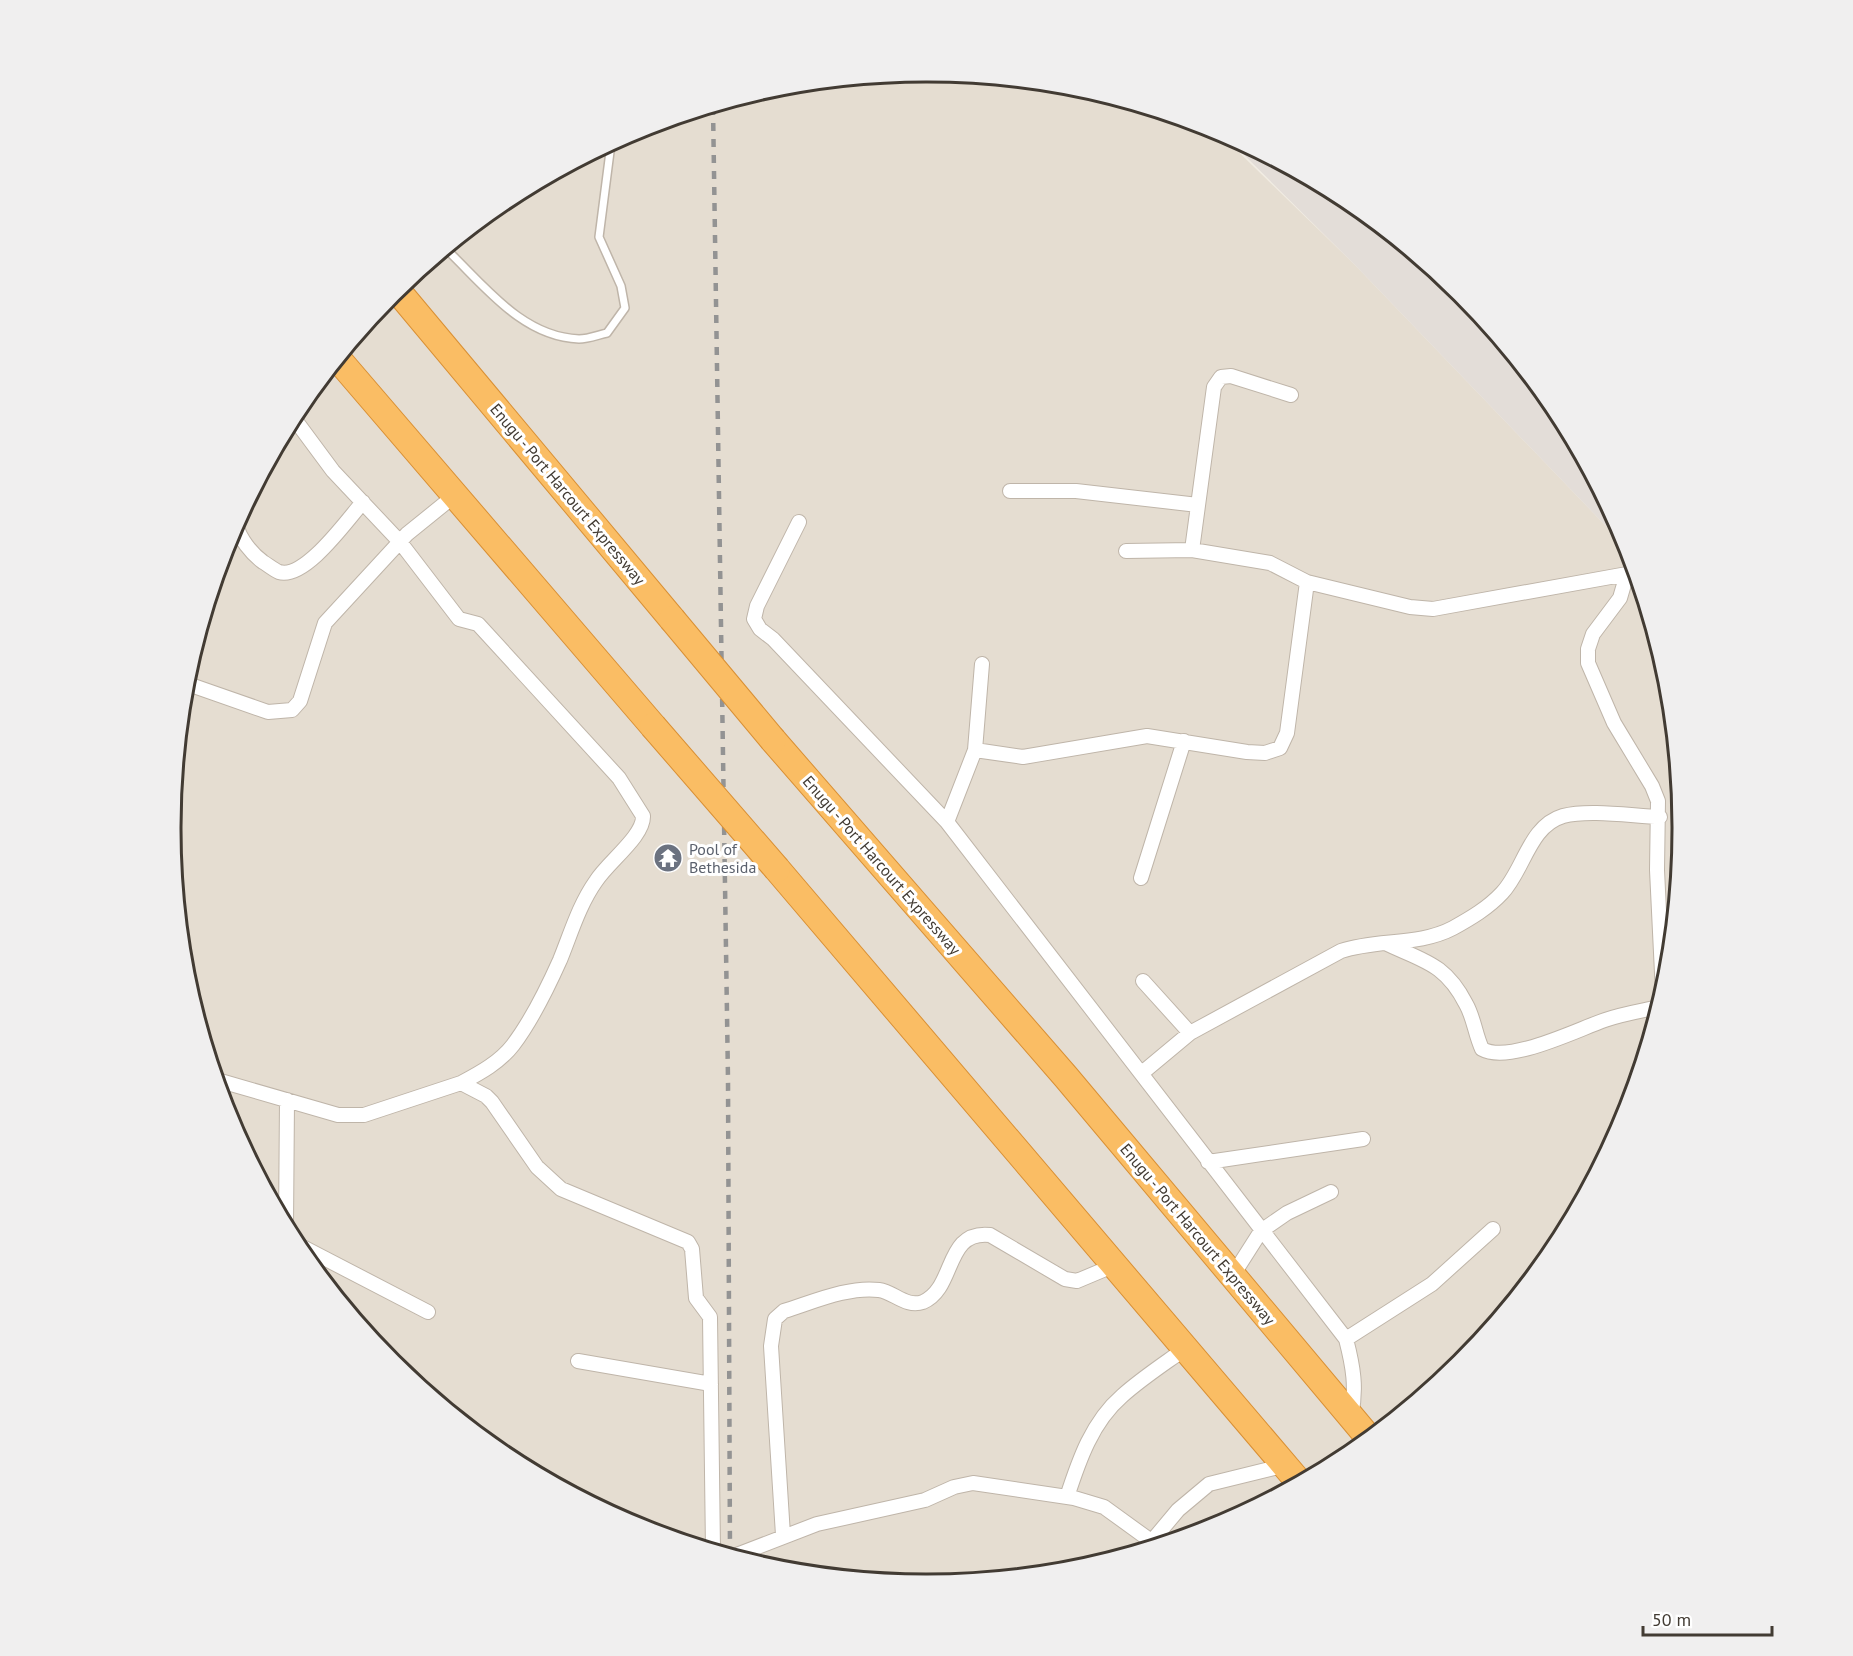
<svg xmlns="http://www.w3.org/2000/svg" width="1853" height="1656" viewBox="0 0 1853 1656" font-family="'PT Sans',sans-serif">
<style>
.residential{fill:#e5ddd1}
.industrial{fill:#e3ddd8}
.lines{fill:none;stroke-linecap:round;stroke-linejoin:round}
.lane-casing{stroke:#bfb5a9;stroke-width:10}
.street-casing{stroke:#bfb5a9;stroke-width:16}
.highway-casing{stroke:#d99035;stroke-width:28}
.lane{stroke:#fff;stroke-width:7}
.street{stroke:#fff;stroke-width:14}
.highway{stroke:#fabd64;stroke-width:26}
.rail{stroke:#939393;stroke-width:4.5;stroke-dasharray:8 8;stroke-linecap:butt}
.highway-bridge-casing{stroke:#d99035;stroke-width:28;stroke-linecap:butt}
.highway-bridge{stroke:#fabd64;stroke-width:26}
.labels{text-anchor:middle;stroke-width:6;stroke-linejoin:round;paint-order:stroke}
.street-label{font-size:16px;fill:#423b33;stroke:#fff}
.worship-label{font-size:16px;fill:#5b616d;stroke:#fff;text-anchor:start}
.rim{fill:none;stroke:#423b33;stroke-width:3}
</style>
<rect width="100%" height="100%" fill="#f1ece3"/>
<!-- residential -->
<path class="residential" d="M927 72 1074 87 1216 130 1354 264 1628 549 1668 681 1682 828 1668 976 1625 1118 1555 1248 1461 1363 1346 1457 1215 1527 1074 1570 927 1584 779 1569 637 1526 506 1456 392 1362 298 1248 228 1117 185 975 171 828 185 680 228 538 298 408 392 293 507 199 638 129 779 86Z"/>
<!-- industrial -->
<path class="industrial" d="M1221 132 1347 200 1461 294 1555 408 1628 549 1354 264Z"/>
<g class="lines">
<!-- lane casing -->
<g class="lane-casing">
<path id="lane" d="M446 249C484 285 522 337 579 339 588 339 598 335 607 333L625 308 621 286 599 237 611 144"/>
</g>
<!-- street casing -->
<g class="street-casing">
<path id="street" d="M293 417 333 471 400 542 459 619 478 624 619 778 643 816C644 836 608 862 596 881 579 905 571 933 560 960 547 989 532 1020 513 1045 500 1062 480 1073 461 1083
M1010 491H1076L1198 505
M799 522 757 606 754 619 760 629 773 639 947 822 1346 1339C1353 1366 1357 1388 1351 1416
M236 525C240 539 251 553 263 562 268 565 274 570 279 572 305 580 347 520 363 502
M1192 550 1214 387 1221 377 1231 376 1291 395
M1126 551 1192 550 1270 563 1307 582 1410 607 1433 609 1627 574 1637 579
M1627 574 1620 598 1593 634 1588 649V663L1614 723 1652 786 1658 801 1657 870 1663 994
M185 683 268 712 292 710 300 701 325 623 407 534 454 496
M975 750 1023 757 1147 736 1247 752 1265 753 1280 748 1287 733 1307 582
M947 822 975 750 982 664
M1141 878 1184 741
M1385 943C1423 961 1445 963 1466 1004 1474 1018 1475 1034 1482 1049 1509 1064 1576 1030 1605 1020 1622 1014 1641 1011 1659 1007
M1143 981 1190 1033
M1142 1073 1190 1033 1341 951C1377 939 1419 946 1453 928 1471 918 1488 908 1502 893 1524 870 1529 826 1563 816 1589 809 1632 816 1660 817
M217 1080 338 1115H364L461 1083 486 1096 492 1102 537 1167 561 1189 688 1242 692 1249 696 1298 710 1317 713 1550
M1208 1162 1363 1139
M286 1225 287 1100
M295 1243 428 1312
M312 1252 316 1270
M1233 1275 1261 1231 1287 1213 1331 1192
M1346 1339 1432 1284 1493 1229
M578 1361 711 1384
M1067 1497C1079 1460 1092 1422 1122 1396 1142 1378 1164 1364 1186 1348
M783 1535 771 1346 775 1319 784 1311C813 1302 849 1286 879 1290 894 1292 906 1308 923 1302 956 1288 944 1230 990 1235L1065 1279 1077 1281 1115 1265
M1147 1547 1178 1510 1209 1484 1286 1465
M734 1556 817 1524 925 1500 954 1487 973 1483 1074 1498 1104 1507 1151 1541"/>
</g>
<!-- highway casing -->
<g class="highway-casing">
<path id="highway" d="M397 290 672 619
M338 359 653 726
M773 740 1066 1077 1369 1438
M777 869 1299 1482"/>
</g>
<!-- lane -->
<use href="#lane" class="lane"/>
<!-- street -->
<use href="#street" class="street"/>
<!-- highway -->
<use href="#highway" class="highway"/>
<!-- rail -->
<path class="rail" d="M713 107 728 1079 730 1555"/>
<!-- highway-bridge casing -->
<g class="highway-bridge-casing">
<path id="highway-bridge" d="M672 619 773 740
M653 726 777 869"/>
</g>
<!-- highway-bridge -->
<use href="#highway-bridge" class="highway-bridge"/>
</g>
<!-- icons -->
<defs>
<g id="temple-disc" transform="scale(1.5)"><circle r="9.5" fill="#6b7280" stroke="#fff"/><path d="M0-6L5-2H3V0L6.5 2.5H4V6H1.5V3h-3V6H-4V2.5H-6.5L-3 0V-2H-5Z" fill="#fff"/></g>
</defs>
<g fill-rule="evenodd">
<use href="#temple-disc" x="668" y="858"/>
</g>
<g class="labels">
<!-- street labels -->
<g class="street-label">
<text transform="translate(568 494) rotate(50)" y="6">Enugu - Port Harcourt Expressway</text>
<text transform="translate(882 865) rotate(49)" y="6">Enugu - Port Harcourt Expressway</text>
<text transform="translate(1198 1234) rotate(50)" y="6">Enugu - Port Harcourt Expressway</text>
</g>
<!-- worship labels -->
<g class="worship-label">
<text x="689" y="855">Pool of<tspan x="689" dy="18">Bethesida</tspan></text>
</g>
</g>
<!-- crop -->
<path d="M0 0H1853V1656H0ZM926 82H927A745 745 0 0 1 1672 827V829A745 745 0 0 1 927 1574H926A745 745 0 0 1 181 829V827A745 745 0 0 1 926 82Z" fill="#f0efef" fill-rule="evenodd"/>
<path class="rim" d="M926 82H927A745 745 0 0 1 1672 827V829A745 745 0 0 1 927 1574H926A745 745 0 0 1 181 829V827A745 745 0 0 1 926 82Z"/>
<!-- scale -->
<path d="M1643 1626v9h129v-9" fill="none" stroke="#423b33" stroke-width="3"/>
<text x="1652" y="1626" font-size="18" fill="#423b33" stroke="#ffffff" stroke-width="4.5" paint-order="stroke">50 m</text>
</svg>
